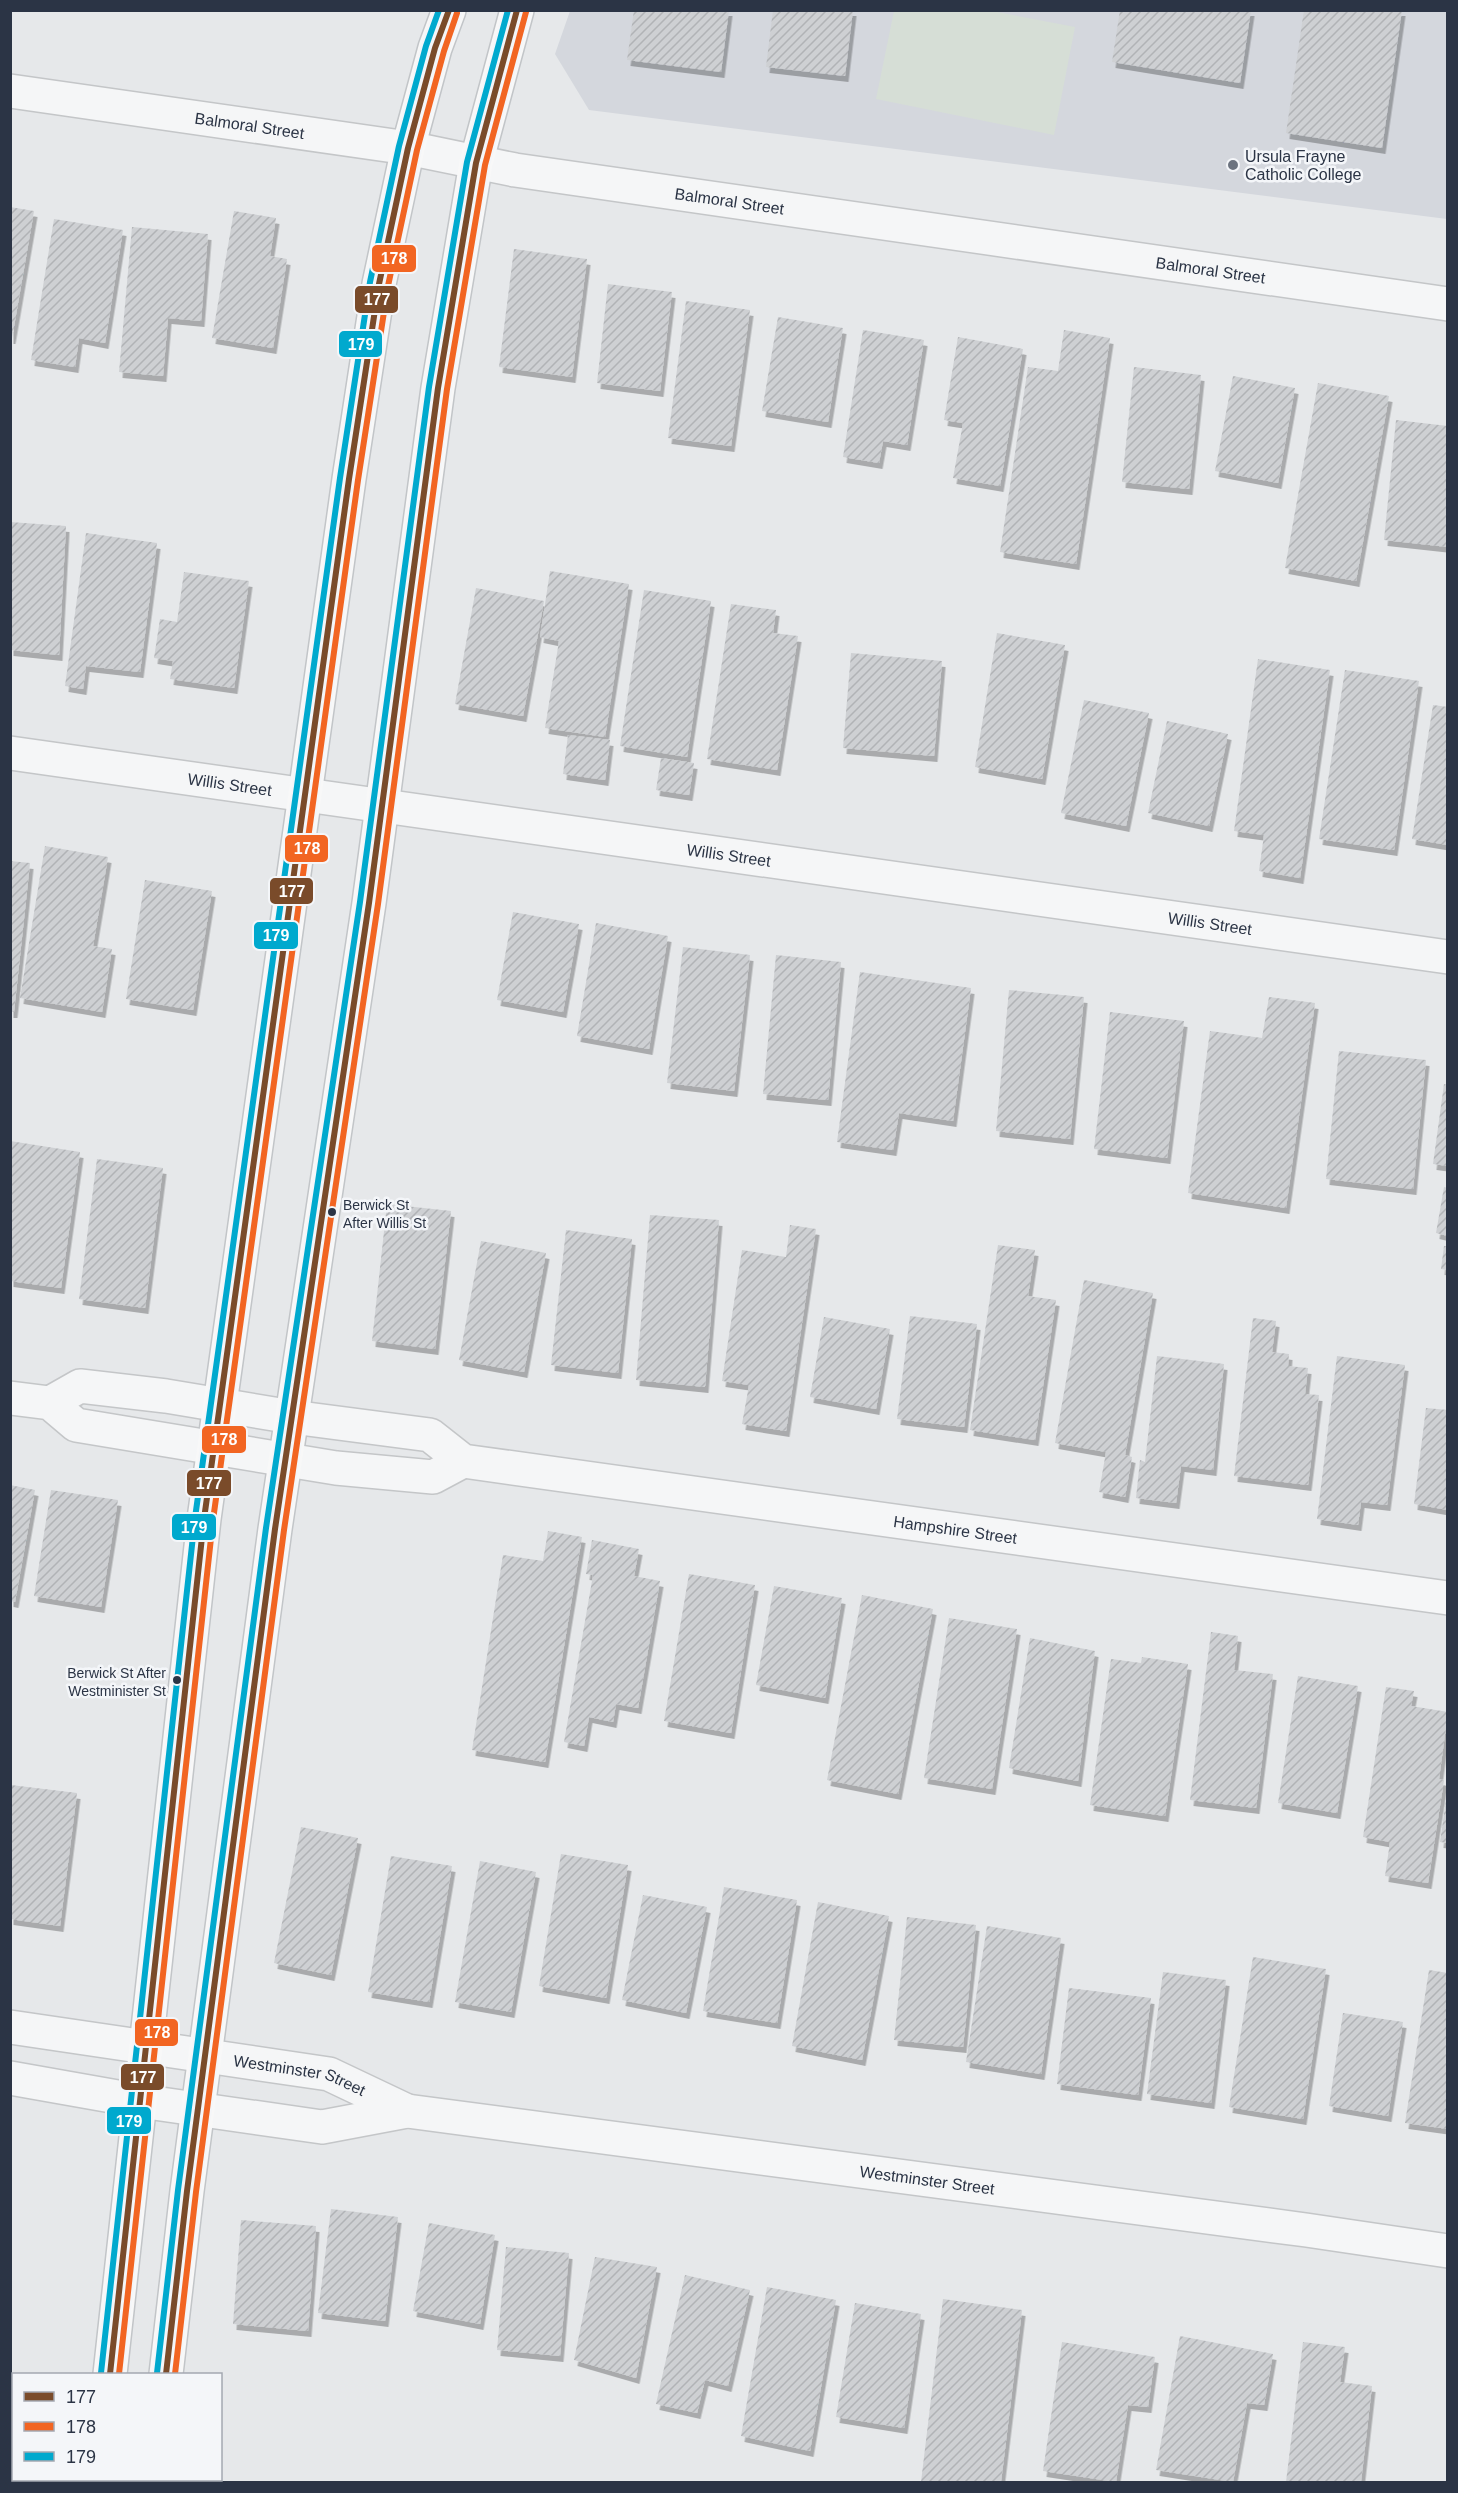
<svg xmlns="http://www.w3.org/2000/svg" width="1458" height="2493" viewBox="0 0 1458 2493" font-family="Helvetica,sans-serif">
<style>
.built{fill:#d4d7dd}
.green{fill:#d6ded6}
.building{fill:url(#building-hatch);filter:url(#shadow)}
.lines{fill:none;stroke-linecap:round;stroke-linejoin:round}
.street-casing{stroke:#c4c6c8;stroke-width:36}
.primary-casing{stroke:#c2c5c8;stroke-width:36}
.street{stroke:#f5f6f7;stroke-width:33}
.primary{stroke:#f8f8f8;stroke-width:33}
.bus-1-casing{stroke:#f4f6f9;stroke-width:10}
.bus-2-casing{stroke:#f4f6f9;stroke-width:10}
.bus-3-casing{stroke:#f4f6f9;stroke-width:10}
.bus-1{stroke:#7a4b2a;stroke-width:6}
.bus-2{stroke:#f26522;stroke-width:6}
.bus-3{stroke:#00a9ce;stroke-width:6}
.poi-dot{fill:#6c737f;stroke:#f4f6f9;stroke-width:2}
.bus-dot{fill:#2b3445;stroke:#f4f6f9;stroke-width:2}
.labels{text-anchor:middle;stroke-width:5;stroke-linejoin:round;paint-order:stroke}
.bus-label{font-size:14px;fill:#2b3445;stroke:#f4f6f9;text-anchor:start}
.street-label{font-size:16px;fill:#2b3445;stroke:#f4f6f9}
.poi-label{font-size:16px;fill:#2b3445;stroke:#f4f6f9;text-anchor:start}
.line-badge{stroke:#f4f6f9;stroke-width:2}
.badge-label{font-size:16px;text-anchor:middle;font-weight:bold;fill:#fff}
</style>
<defs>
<pattern id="building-hatch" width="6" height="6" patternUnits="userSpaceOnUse" patternTransform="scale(1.5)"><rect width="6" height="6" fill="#ced0d3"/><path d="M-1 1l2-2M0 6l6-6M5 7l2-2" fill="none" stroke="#b1b3b6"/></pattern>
<filter id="shadow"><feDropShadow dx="3.5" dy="6" stdDeviation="0" flood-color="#0004"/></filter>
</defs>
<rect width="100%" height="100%" fill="#e6e8ea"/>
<!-- built -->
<path class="built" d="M570 11H1447V219L589 110 555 54Z"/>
<!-- green -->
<path class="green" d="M894 11H992L1075 27 1054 135 876 99Z"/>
<!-- building -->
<path class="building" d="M634 10H729L721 72 627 60Z
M773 10H853L845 76 766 67Z
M1120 10H1251L1240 83 1112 62Z
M1304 10H1402L1382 148 1286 133Z
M10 207 34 211 12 338H10Z
M234 211 276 218 270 256 287 259 273 348 212 338Z
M54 219 123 230 105 343 79 338 75 367 31 360Z
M132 227 208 234 201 321 168 318 163 376 119 372Z
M514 249 587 259 572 377 499 367Z
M608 284 672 292 660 391 597 383Z
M686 301 750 310 731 446 668 438Z
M778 317 843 328 828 422 762 411Z
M863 330 924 340 907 445 883 441 879 463 843 457Z
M1064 330 1110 338 1076 564 1000 552 1028 367 1058 371Z
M958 337 1023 349 1000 486 953 478 963 423 944 420Z
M1134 367 1201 375 1189 489 1122 482Z
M1233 376 1295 388 1278 483 1215 471Z
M1318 383 1389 396 1356 581 1285 568Z
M1396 420 1448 426V547L1384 540Z
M10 522 66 526 59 655 10 650Z
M86 533 157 543 140 672 86 666 83 689 65 686Z
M550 571 629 584 605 737 545 728 559 641 540 637Z
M184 572 249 581 234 688 170 679 173 661 154 658 160 619 177 622Z
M476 588 544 601 523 716 455 704Z
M644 590 711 601 687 757 620 746Z
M731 604 776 610 773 633 798 636 777 770 707 759Z
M997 633 1065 645 1042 779 975 767Z
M851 653 942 661 934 756 843 748Z
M1258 659 1330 670 1300 878 1259 871 1264 835 1234 831Z
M1345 670 1419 681 1394 850 1319 839Z
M1084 700 1149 713 1126 826 1061 813Z
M1433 705 1448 707V845L1412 839Z
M1167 721 1228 734 1209 826 1148 813Z
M568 735 610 740 605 780 563 774Z
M661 758 694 763 689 795 656 790Z
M45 846 108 857 93 946 112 949 102 1012 20 998Z
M10 861 30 863 14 1012H10Z
M145 880 212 891 193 1010 126 999Z
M513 912 579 924 563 1012 497 1000Z
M596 923 668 936 649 1049 577 1036Z
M683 947 750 955 734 1091 667 1083Z
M776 955 841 962 828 1100 763 1094Z
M860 972 971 988 953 1121 899 1113 893 1150 837 1142Z
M1009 990 1084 997 1070 1139 996 1131Z
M1269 997 1315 1003 1286 1208 1188 1193 1210 1031 1262 1038Z
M1110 1012 1184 1021 1167 1158 1094 1149Z
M1339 1051 1426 1060 1413 1189 1326 1179Z
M1444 1084 1448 1085V1166L1433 1164Z
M10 1141 80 1152 61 1288 10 1281Z
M97 1159 163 1168 145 1308 79 1299Z
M1444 1187 1448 1188V1236L1436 1233Z
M387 1204 451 1211 435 1349 372 1341Z
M650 1215 719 1220 705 1387 636 1380Z
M790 1225 816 1229 786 1431 742 1424 749 1385 722 1381 742 1250 786 1257Z
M566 1230 632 1239 618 1373 551 1365Z
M481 1241 546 1253 524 1372 459 1360Z
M998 1245 1035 1250 1028 1296 1056 1300 1035 1440 970 1430Z
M1444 1246H1448V1270L1441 1269Z
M1084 1280 1153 1293 1125 1455 1132 1457 1125 1497 1099 1492 1106 1452 1055 1443Z
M910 1316 977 1324 964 1427 897 1419Z
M824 1317 890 1329 876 1409 810 1397Z
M1253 1318 1276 1321 1272 1352 1289 1354 1288 1366 1308 1368 1305 1394 1319 1395 1308 1485 1234 1476Z
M1157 1356 1224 1364 1213 1470 1181 1466 1176 1503 1136 1498 1140 1460 1145 1462Z
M1337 1356 1405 1365 1387 1505 1361 1502 1358 1525 1317 1519Z
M1426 1408 1448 1410V1510L1414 1504Z
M10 1485 35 1490 15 1602 10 1601Z
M51 1490 118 1500 101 1607 34 1596Z
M548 1531 582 1537 545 1762 472 1750 503 1555 543 1561Z
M592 1540 639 1549 634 1576 660 1581 638 1708 616 1704 613 1722 589 1717 584 1746 564 1742 593 1575 586 1574Z
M689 1574 755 1585 731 1733 664 1721Z
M774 1586 842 1598 825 1698 756 1685Z
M862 1595 933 1609 898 1794 827 1780Z
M949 1618 1017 1629 992 1789 924 1778Z
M1211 1632 1238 1636 1234 1670 1273 1674 1256 1808 1190 1800Z
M1030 1638 1095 1651 1078 1781 1009 1768Z
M1142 1657 1188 1664 1165 1816 1090 1805 1111 1659 1141 1663Z
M1298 1676 1358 1686 1337 1813 1278 1803Z
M1386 1687 1414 1691 1411 1706 1448 1712 1439 1779 1444 1780 1428 1883 1385 1876 1390 1842 1363 1837Z
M11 1785 77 1793 60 1926 10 1919Z
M1446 1800H1448V1843L1440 1842Z
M301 1827 358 1838 331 1975 274 1963Z
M561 1854 628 1865 606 1998 539 1986Z
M391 1856 452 1866 429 2002 368 1992Z
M480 1861 536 1872 511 2012 455 2002Z
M724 1887 797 1900 777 2023 703 2011Z
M643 1895 707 1907 686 2013 622 2000Z
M818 1902 889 1916 862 2060 792 2046Z
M907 1917 976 1925 963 2047 894 2040Z
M987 1926 1061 1938 1041 2074 966 2062Z
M1253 1957 1326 1969 1303 2119 1229 2107Z
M1429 1970 1448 1973V2129L1405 2123Z
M1163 1972 1226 1980 1211 2103 1147 2094Z
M1069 1988 1151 1998 1138 2095 1057 2084Z
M1343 2013 1403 2022 1388 2116 1329 2106Z
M331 2209 398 2217 385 2321 318 2313Z
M241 2220 316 2226 308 2331 233 2324Z
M429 2223 495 2235 480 2324 413 2311Z
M506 2247 569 2253 560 2356 497 2350Z
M595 2257 657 2267 636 2378 574 2360Z
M685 2275 750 2290 728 2386 705 2380 697 2413 656 2404Z
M767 2287 836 2300 810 2451 741 2436Z
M943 2299 1022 2310 1001 2482H921Z
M855 2303 921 2314 904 2428 836 2417Z
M1180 2336 1273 2354 1264 2405 1247 2403 1233 2482 1156 2470Z
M1062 2342 1155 2357 1148 2407 1128 2405 1116 2482 1043 2471Z
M1303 2342 1345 2347 1340 2382 1372 2386 1361 2482H1286Z
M10 2388H14V2480H36V2482H10Z"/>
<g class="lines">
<!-- street casing -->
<g class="street-casing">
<g id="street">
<path id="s1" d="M10 91 408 148 515 170 1448 304"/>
<path id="s2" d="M10 753 1448 957"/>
<path d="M10 1398 50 1403 76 1425 336 1468 433 1477 463 1461"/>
<path id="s3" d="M50 1403 80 1386 166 1396 292 1417 430 1435 463 1461 1448 1598"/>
<path id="s4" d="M10 2027 329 2074 407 2111"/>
<path id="s5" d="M10 2078 140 2101 322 2127 407 2111 1306 2230 1448 2251"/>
</g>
</g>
<!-- primary casing -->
<g class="primary-casing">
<path id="primary" d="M110 2374 204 1519 349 479 379 284 408 148 435 48 449 10
M166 2374 187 2191 275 1529 369 903 438 388 476 163 517 10
M99 2482V2480
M153 2482V2480"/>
</g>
<!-- street -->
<use href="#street" class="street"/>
<!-- primary -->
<use href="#primary" class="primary"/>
<!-- bus-1 casing -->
<g class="bus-1-casing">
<path id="bus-1" d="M110 2374 204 1519 349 479 379 284 408 148 435 48 449 10
M166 2374 187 2191 275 1529 369 903 438 388 476 163 517 10"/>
</g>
<!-- bus-2 casing -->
<g class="bus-2-casing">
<path id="bus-2" d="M119 2374 213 1520 358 480 388 286 417 150 444 51 457 13
M175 2374 196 2192 284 1530 378 904 447 389 485 165 526 12"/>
</g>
<!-- bus-3 casing -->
<g class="bus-3-casing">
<path id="bus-3" d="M101 2373 195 1518 340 478 370 282 399 146 426 46 439 10
M157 2373 178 2190 266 1528 360 902 429 387 467 162 508 10"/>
</g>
<!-- bus-1 -->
<use href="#bus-1" class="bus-1"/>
<!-- bus-2 -->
<use href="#bus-2" class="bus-2"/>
<!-- bus-3 -->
<use href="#bus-3" class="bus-3"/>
</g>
<!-- markers -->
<circle class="poi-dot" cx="1233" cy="165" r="6"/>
<g class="bus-dot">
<circle cx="332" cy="1212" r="5"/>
<circle cx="177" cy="1680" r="5"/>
</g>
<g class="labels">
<!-- bus labels -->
<g class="bus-label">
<text x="343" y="1210">Berwick St<tspan x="343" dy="18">After Willis St</tspan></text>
<text x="166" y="1678" text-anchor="end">Berwick St After<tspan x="166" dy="18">Westminister St</tspan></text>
</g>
<!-- street labels -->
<g class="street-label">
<text dy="6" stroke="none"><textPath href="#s1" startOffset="242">Balmoral Street</textPath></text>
<text dy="6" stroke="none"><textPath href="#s1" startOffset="728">Balmoral Street</textPath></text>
<text dy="6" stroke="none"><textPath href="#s1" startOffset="1214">Balmoral Street</textPath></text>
<text dy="6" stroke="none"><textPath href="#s2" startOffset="222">Willis Street</textPath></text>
<text dy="6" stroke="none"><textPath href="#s2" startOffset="726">Willis Street</textPath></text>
<text dy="6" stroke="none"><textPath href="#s2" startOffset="1212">Willis Street</textPath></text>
<text dy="6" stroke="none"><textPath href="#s3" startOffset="927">Hampshire Street</textPath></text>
<text dy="6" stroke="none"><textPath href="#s4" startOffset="294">Westminster Street</textPath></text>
<text dy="6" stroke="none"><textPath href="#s5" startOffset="927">Westminster Street</textPath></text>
</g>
<!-- poi labels -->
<g class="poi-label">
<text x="1245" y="162">Ursula Frayne<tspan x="1245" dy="18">Catholic College</tspan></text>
</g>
</g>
<g class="line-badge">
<rect x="371" y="244" width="46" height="29" rx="6" fill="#f26522"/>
<rect x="354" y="285" width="45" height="29" rx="6" fill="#7a4b2a"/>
<rect x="338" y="330" width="45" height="28" rx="6" fill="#00a9ce"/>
<rect x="284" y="834" width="45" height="29" rx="6" fill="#f26522"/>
<rect x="269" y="877" width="45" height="28" rx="6" fill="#7a4b2a"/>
<rect x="253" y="921" width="46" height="29" rx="6" fill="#00a9ce"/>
<rect x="201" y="1425" width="46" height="29" rx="6" fill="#f26522"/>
<rect x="186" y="1469" width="46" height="28" rx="6" fill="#7a4b2a"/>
<rect x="171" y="1513" width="46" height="28" rx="6" fill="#00a9ce"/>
<rect x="134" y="2018" width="45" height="29" rx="6" fill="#f26522"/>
<rect x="120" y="2063" width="45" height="28" rx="6" fill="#7a4b2a"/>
<rect x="106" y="2106" width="46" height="29" rx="6" fill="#00a9ce"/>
</g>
<g class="badge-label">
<text x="394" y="264">178</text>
<text x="377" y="305">177</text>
<text x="361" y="350">179</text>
<text x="307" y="854">178</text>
<text x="292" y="897">177</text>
<text x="276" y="941">179</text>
<text x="224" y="1445">178</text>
<text x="209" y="1489">177</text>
<text x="194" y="1533">179</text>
<text x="157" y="2038">178</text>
<text x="143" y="2083">177</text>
<text x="129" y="2127">179</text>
</g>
<!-- border -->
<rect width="1458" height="2493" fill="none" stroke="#2b3445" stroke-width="24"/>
<!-- legend -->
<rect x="12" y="2373" width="210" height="108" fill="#f4f6f9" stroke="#a4a8b1" stroke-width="1.5"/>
<rect x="24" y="2392" width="30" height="9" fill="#7a4b2a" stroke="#a4a8b1" stroke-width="1.5"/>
<text x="66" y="2403" font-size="18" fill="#2b3445">177</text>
<rect x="24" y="2422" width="30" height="9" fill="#f26522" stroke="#a4a8b1" stroke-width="1.5"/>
<text x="66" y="2433" font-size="18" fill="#2b3445">178</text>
<rect x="24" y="2452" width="30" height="9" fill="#00a9ce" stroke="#a4a8b1" stroke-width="1.5"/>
<text x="66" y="2463" font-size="18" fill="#2b3445">179</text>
</svg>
